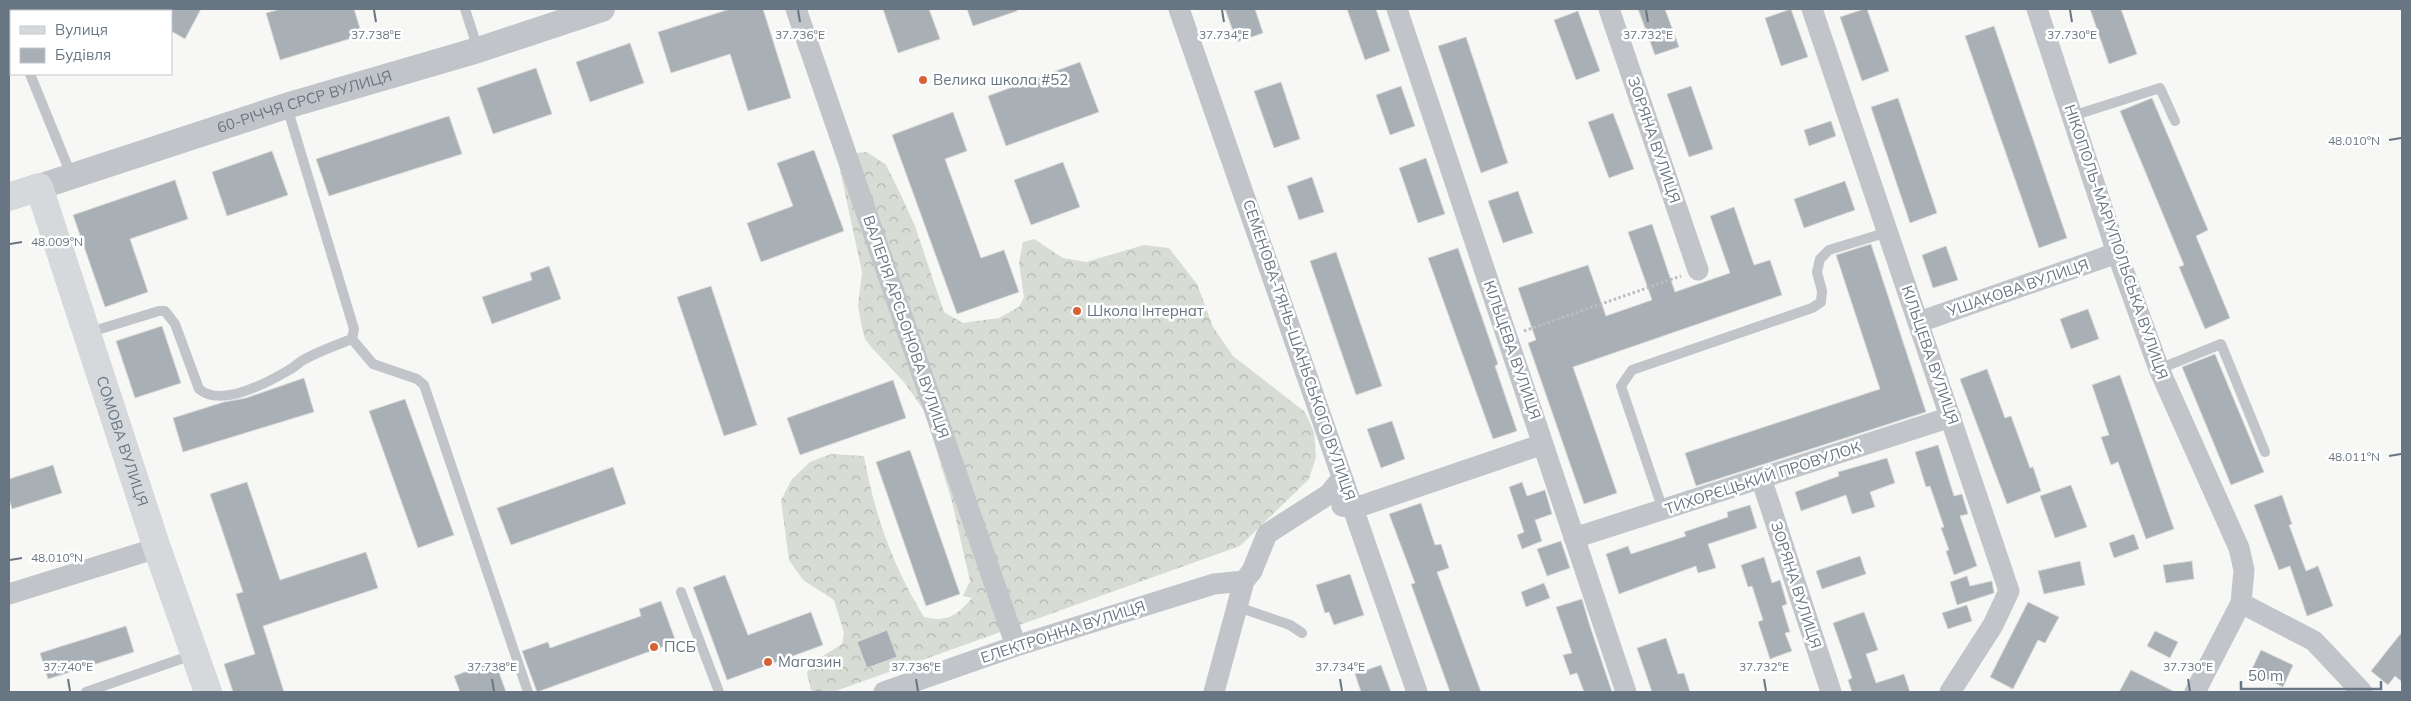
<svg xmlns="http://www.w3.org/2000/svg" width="2411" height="701" viewBox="0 0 2411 701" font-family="Mulish,sans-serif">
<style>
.forest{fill:url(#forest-crowns)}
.building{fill:#a8afb5;stroke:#d9d9d7}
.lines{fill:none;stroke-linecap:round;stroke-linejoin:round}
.path{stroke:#bbbdc0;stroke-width:3;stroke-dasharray:2.5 2.5;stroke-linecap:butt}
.service{stroke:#c1c4c8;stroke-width:10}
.minor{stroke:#c1c4c8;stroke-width:21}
.tertiary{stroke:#c1c4c8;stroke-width:26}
.secondary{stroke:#d5d9dc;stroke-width:28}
.ticks{fill:none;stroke:#687683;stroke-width:2}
.poi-dot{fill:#d66135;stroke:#fff;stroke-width:2}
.labels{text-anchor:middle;stroke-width:5;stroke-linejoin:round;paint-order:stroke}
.poi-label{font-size:15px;fill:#687683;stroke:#fff;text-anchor:start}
.street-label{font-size:15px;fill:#687683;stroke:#fff}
.ticks-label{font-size:12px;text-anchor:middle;fill:#687683;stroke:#fff;stroke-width:5;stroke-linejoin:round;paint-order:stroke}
</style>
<defs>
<pattern id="forest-crowns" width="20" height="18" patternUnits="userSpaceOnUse" patternTransform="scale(1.25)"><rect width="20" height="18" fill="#d7dcd4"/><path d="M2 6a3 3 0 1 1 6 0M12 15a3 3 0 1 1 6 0" fill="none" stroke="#b2b7b1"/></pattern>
</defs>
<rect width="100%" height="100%" fill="#f7f7f5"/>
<!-- forest -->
<path class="forest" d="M867 152 886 165 901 195 915 226 944 312 963 323 999 318 1019 307 1024 297 1019 263 1023 242 1034 239 1063 258 1086 262 1144 245 1169 248 1197 284 1213 327 1233 356 1305 412 1314 432 1316 457 1309 479 1240 546 833 692H816L811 690 807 673 813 662 842 644 844 633 834 600 803 580 789 560 781 500 792 479 810 462 831 454 864 456C874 513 893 567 924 617 948 623 957 615 972 598L963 596 970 581 952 502 925 412 904 382 872 348 865 339 862 328 858 306 862 272 840 170 855 153Z"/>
<!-- building -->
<path class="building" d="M171 9H201L185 39 171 31Z
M281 9H354L362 35 280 60 266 13Z
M730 9H763L791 98 748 111 730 54 671 73 658 32Z
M883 9H929L940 39 898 53Z
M967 9H1017V11L973 26Z
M1225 9H1255L1263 33 1237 42Z
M1347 9H1376L1390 51 1365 60Z
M1638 9H1665L1679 47 1655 55Z
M1791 9 1808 57 1781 66 1765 18Z
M1864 9H1867L1889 71 1862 81 1840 17Z
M2090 9H2121L2137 54 2109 64Z
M1578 11 1600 71 1576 80 1554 20Z
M1994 26 2067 238 2039 248 1965 36Z
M1466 37 1508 163 1481 173 1438 46Z
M630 43 644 83 590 102 576 62Z
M1080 62 1099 112 1006 146 988 96Z
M536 68 552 114 493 134 477 88Z
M1281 82 1300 139 1274 148 1254 91Z
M1401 86 1415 126 1390 135 1376 95Z
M1691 86 1713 149 1689 157 1667 94Z
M1898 98 1937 213 1910 223 1871 107Z
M2152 98 2208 230 2196 236 2230 318 2205 329 2179 267 2184 265 2120 111Z
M953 112 967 151 945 159 981 258 1004 250 1019 292 957 314 892 135Z
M1613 113 1634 169 1609 178 1588 122Z
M449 116 462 154 329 196 316 159Z
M1831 121 1836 136 1809 146 1804 130Z
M814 150 844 231 761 262 747 223 793 206 777 163Z
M272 151 288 195 227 216 212 172Z
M1426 158 1445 214 1418 223 1399 168Z
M1063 162 1080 207 1031 225 1014 180Z
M1312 177 1324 212 1299 220 1287 186Z
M175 180 188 219 130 239 148 292 105 307 73 215Z
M1845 181 1855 210 1804 228 1794 199Z
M1518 191 1533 233 1503 243 1488 201Z
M1734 207 1754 265 1770 260 1782 295 1573 367 1617 493 1584 504 1528 343 1536 340 1518 288 1588 265 1606 316 1652 300 1628 232 1652 224 1675 292 1730 273 1710 216Z
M1871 244 1926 412 1696 486 1685 453 1880 389 1836 255Z
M1946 246 1958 280 1933 288 1922 255Z
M1458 248 1498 364 1495 366 1517 431 1493 439 1428 258Z
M1336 252 1382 386 1356 395 1310 261Z
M549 266 561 299 492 324 482 297 532 280 530 273Z
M711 286 757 425 724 436 677 297Z
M2088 309 2099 339 2071 349 2060 319Z
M162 326 181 383 135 398 116 341Z
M2215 354 2264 472 2231 485 2182 367Z
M1987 369 2005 418 2011 416 2030 468 2033 467 2041 491 2007 504 1960 379Z
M2120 375 2174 529 2146 539 2118 462 2111 465 2101 437 2109 435 2092 385Z
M304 378 314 412 183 452 173 418 224 402 246 398Z
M893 380 906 418 800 455 787 418Z
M405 399 454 535 418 548 369 411Z
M1392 421 1405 459 1381 468 1367 429Z
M1938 445 1954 496 1962 494 1968 514 1960 516 1977 566 1954 575 1946 551 1949 550 1941 528 1944 527 1930 486 1926 487 1915 452Z
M910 450 960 594 926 606 876 462Z
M1887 458 1895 483 1870 492 1875 507 1852 514 1846 495 1801 511 1795 492 1839 476 1838 472Z
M53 465 62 493 12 509 9 498V479Z
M613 467 626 504 511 545 497 508Z
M247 482 280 580 366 552 378 588 263 626 284 692H233L224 664 255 654 236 594 243 592 210 494Z
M1522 482 1527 496 1545 490 1552 514 1535 520 1542 541 1522 549 1517 535 1524 532 1509 487Z
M2071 485 2087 527 2055 538 2040 496Z
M2282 495 2292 524 2289 525 2306 571 2318 566 2333 606 2307 616 2290 566 2279 570 2254 505Z
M1421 503 1435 545 1441 544 1449 568 1437 572 1481 692H1450L1411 584 1415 583 1389 514Z
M1750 505 1757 528 1708 544 1716 568 1698 573 1696 566 1619 594 1606 554 1628 546 1631 554 1686 536 1684 532 1728 517 1727 512Z
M2134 534 2139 549 2114 558 2109 543Z
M1561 541 1570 568 1547 576 1537 549Z
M1860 556 1866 574 1822 589 1816 571Z
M1764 557 1772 583 1780 580 1787 604 1782 606 1790 632 1785 633 1792 651 1770 659 1758 622 1763 620 1752 586 1748 587 1741 565Z
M2080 561 2085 585 2044 594 2038 571Z
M2192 561 2194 579 2166 583 2163 565Z
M1350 574 1364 615 1334 625 1329 612 1325 613 1316 585Z
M725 575 748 635 811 612 823 645 727 680 693 587Z
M1967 576 1970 586 1992 581 1994 593 1957 605 1950 582Z
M1544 583 1550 598 1526 607 1521 592Z
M1582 599 1589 623 1612 692H1584L1577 673 1570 675 1563 655 1572 653 1556 607Z
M661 601 676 642 537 692 522 651 548 642 550 648 641 616 639 609Z
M2028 602 2059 617 2045 643 2038 640 2013 689 1990 677Z
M1967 605 1972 621 1948 629 1942 613Z
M1864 612 1878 650 1866 654 1876 683 1904 674 1910 692H1852L1848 680 1852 678 1833 623Z
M126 626 134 652 48 679 40 653Z
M887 630 897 657 867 668 857 642Z
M2155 631 2178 642 2170 658 2147 646Z
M2402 632V682L2395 676 2388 685 2371 671Z
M1666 638 1678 674 1684 673 1690 692H1652L1637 648Z
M2261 650 2293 665 2283 687 2251 671Z
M495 661 506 692H460L454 676Z
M1381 665 1391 692H1361L1355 674Z
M2131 670 2175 692H2119Z"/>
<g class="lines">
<!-- path -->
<path class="path" d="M1524 331 1681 276"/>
<!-- service -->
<path class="service" d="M465 9 478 49
M9 23 11 29
M30 74 72 177
M2072 116 2160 88 2175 121
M87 333 159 311H165L175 324 199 389C221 408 267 383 289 370 295 367 299 362 305 359 320 351 336 345 352 339L354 329 287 107
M352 339 373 364 417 379 424 385 528 692
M2159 369 2221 344 2265 452
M1663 510 1621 386 1632 370 1812 308 1821 302 1822 291 1817 272 1820 259 1829 250 1888 232
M681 592 719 692
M1238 607 1290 625 1302 633
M86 692 195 654"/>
<!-- minor -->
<path class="minor" d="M796 9 1016 646
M1179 9 1417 692
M1397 9 1626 692
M1609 9 1698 270
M1812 9 2009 591 1993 625 1950 692
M2037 9 2117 253 2159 369 2239 548 2244 570 2241 603 2195 692
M1919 322 2117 253
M1761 478 1831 692
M1342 506 1355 508 1543 444
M1574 538 1951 417
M9 594 157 548
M2241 603 2314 641 2362 692
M884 692 1016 646 1214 584 1244 581
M1214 692 1244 581 1252 571 1267 534 1329 494 1342 478"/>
<!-- tertiary -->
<path class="tertiary" id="s1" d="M39 187 286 106 478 50 602 9"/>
<!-- secondary -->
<path class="secondary" id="s2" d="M9 197 39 187 157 548 208 692"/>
</g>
<!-- ticks -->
<path class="ticks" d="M374 10 376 22M798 10 800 22M1222 10 1224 22M1646 10 1648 22M2070 10 2072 22M2389 140 2401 138M10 244 22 242M2389 456 2401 454M10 560 22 558M68 679 70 691M492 679 494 691M916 679 918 691M1340 679 1342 691M1764 679 1766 691M2188 679 2190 691"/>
<!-- markers -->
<g class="poi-dot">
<circle cx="923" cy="80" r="5"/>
<circle cx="1077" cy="311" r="5"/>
<circle cx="654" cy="647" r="5"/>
<circle cx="768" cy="662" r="5"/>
</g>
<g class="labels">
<!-- poi labels -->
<g class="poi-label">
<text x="933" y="85">Велика школа #52</text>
<text x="1087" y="316">Школа Інтернат</text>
<text x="664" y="652">ПСБ</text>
<text x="778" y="667">Магазин</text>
</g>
<!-- street labels -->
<g class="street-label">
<text dy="5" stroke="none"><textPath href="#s1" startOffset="279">60-РІЧЧЯ СРСР ВУЛИЦЯ</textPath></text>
<text transform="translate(1654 140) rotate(71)" y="5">ЗОРЯНА ВУЛИЦЯ</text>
<text transform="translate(2116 242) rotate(71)" y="5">НІКОПОЛЬ-МАРІУПОЛЬСЬКА ВУЛИЦЯ</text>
<text transform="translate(2018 288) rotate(-19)" y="5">УШАКОВА ВУЛИЦЯ</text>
<text transform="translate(906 327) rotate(71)" y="5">ВАЛЕРІЯ АРСЬОНОВА ВУЛИЦЯ</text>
<text transform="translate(1299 350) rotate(71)" y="5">СЕМЕНОВА-ТЯНЬ-ШАНЬСЬКОГО ВУЛИЦЯ</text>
<text transform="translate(1512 350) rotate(71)" y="5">КІЛЬЦЕВА ВУЛИЦЯ</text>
<text transform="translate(1930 355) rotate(71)" y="5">КІЛЬЦЕВА ВУЛИЦЯ</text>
<text dy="5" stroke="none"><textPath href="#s2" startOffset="299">СОМОВА ВУЛИЦЯ</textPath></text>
<text transform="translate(1763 478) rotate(-18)" y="5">ТИХОРЄЦЬКИЙ ПРОВУЛОК</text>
<text transform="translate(1796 585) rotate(72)" y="5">ЗОРЯНА ВУЛИЦЯ</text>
<text transform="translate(1063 632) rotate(-18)" y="5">ЕЛЕКТРОННА ВУЛИЦЯ</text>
</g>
</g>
<g class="ticks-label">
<text x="1224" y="39">37.734°E</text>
<text x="376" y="39">37.738°E</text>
<text x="800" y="39">37.736°E</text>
<text x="1648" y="39">37.732°E</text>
<text x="2072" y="39">37.730°E</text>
<text x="2354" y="145">48.010°N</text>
<text x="57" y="246">48.009°N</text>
<text x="2354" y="461">48.011°N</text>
<text x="57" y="562">48.010°N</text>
<text x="68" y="671">37.740°E</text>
<text x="492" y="671">37.738°E</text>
<text x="916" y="671">37.736°E</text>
<text x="1340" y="671">37.734°E</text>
<text x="1764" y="671">37.732°E</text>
<text x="2188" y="671">37.730°E</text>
</g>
<!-- border -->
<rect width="2411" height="701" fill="none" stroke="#687683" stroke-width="20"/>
<!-- legend -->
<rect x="10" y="10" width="162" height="65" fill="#ffffff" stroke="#c3c8cd"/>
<rect x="20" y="26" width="25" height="8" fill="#d5d9dc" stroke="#c3c8cd"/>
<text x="55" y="35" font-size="15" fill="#687683">Вулиця</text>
<rect x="20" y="48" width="25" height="15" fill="#a8afb5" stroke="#c3c8cd"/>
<text x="55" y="60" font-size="15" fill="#687683">Будівля</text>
<!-- scale -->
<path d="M2241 681v8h140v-8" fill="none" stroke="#687683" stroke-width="2.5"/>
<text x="2248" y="681" font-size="15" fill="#687683" stroke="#ffffff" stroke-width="4" paint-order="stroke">50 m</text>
</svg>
